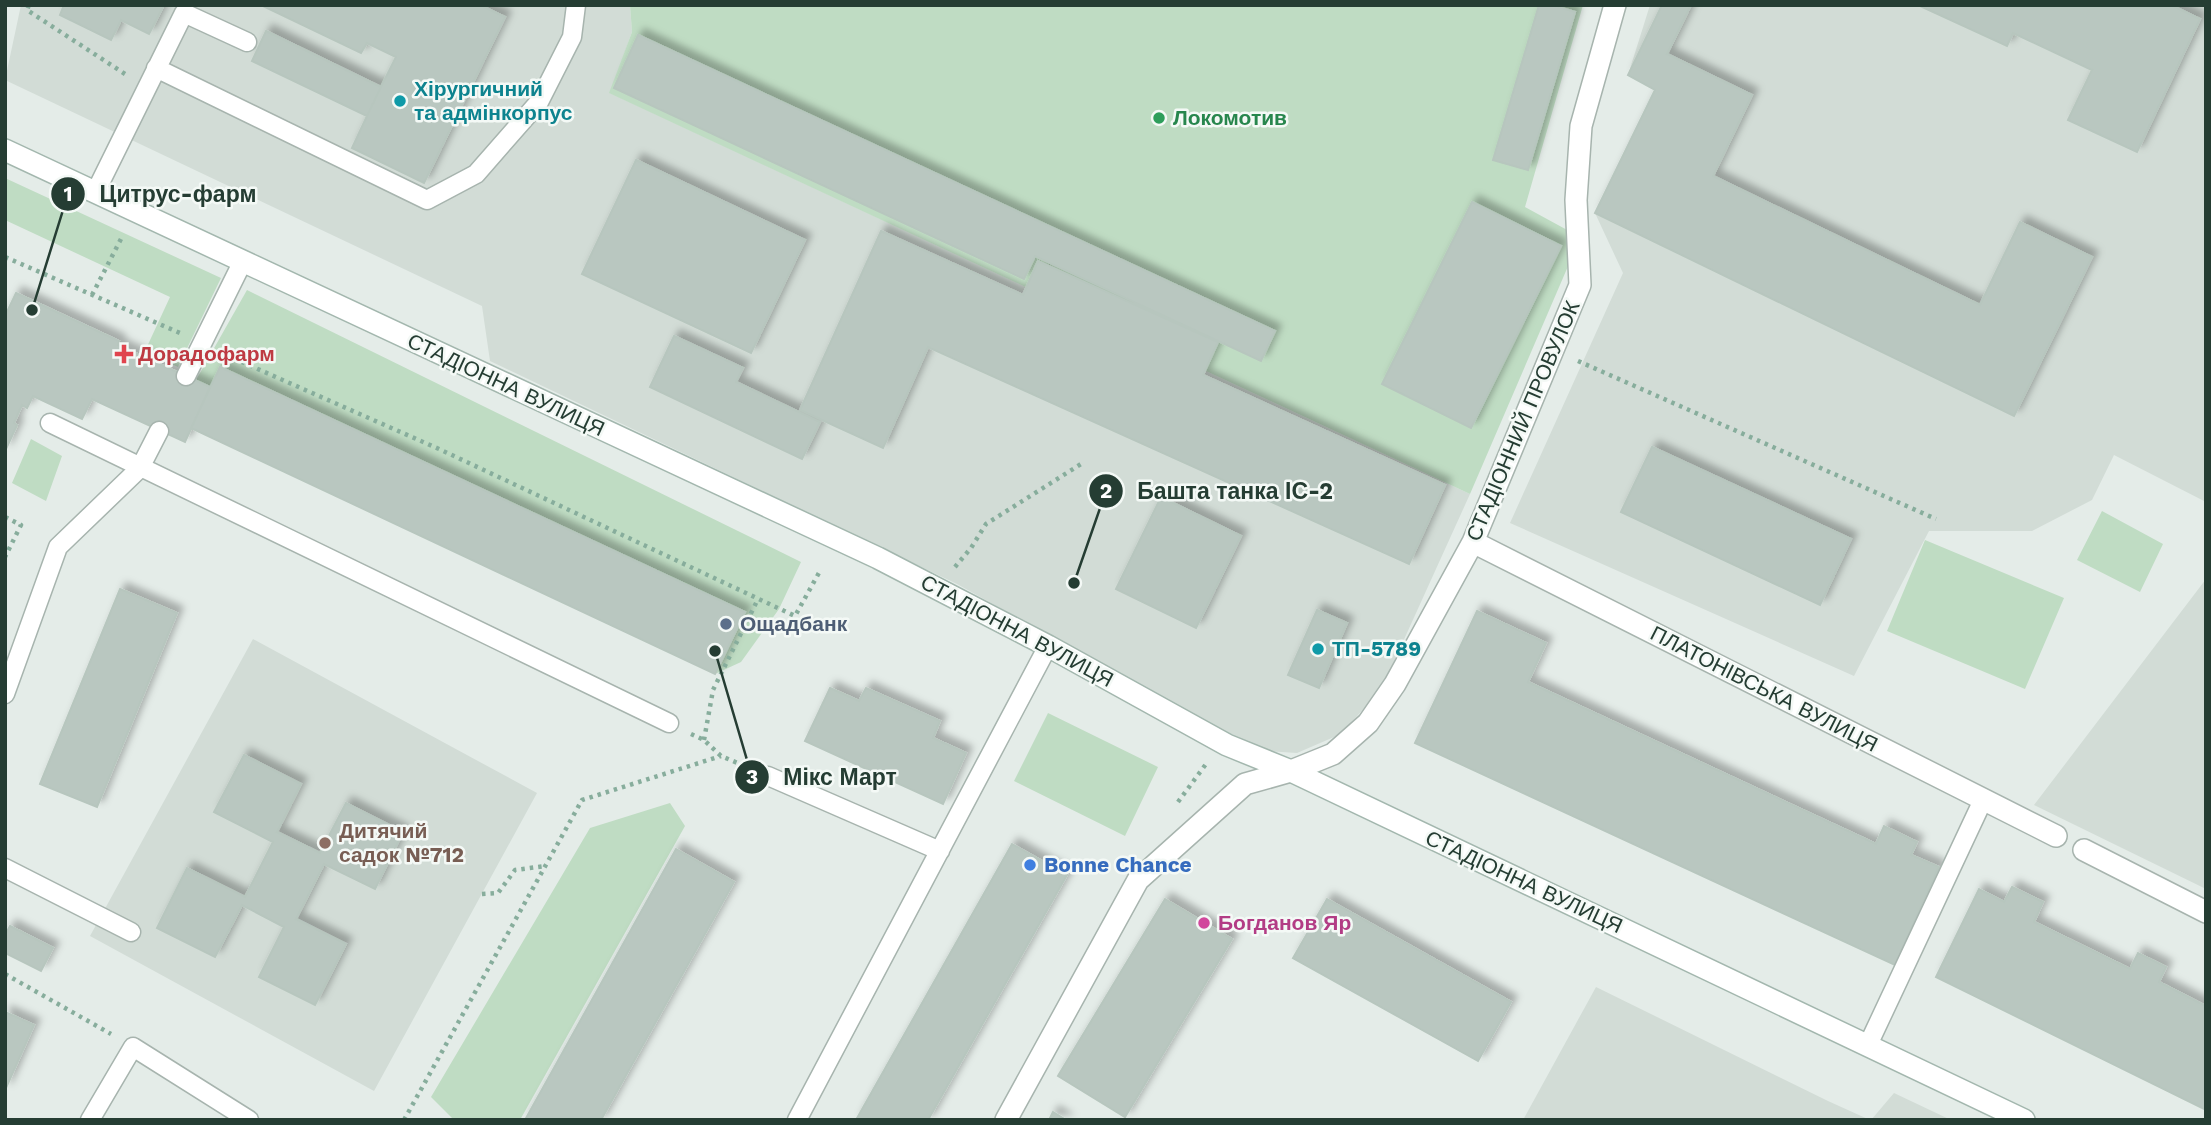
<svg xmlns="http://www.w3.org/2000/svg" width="2211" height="1125" viewBox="0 0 2211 1125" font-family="'Work Sans',sans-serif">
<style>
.built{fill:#d2dcd6}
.green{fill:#bfdcc3}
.building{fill:#b9c7c0;stroke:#b7c6be;stroke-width:2;filter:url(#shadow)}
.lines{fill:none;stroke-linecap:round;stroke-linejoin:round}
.lane-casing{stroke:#a7b4ae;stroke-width:21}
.street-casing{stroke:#a7b4ae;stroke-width:24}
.secondary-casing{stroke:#a3b7ae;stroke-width:24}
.path{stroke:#87ad9c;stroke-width:4.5;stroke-dasharray:3.5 5;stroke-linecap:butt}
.lane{stroke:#fff;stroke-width:18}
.street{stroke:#fff;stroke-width:21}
.secondary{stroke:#fff;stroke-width:21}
.culture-dot{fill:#0f9aa8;stroke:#f4f9f6;stroke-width:2.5}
.leisure-dot{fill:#2e9e5b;stroke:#f4f9f6;stroke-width:2.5}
.health-dot{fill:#e0444e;stroke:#f4f9f6;stroke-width:2.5}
.service-dot{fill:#5c6f8a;stroke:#f4f9f6;stroke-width:2.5}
.education-dot{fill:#8d6e63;stroke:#f4f9f6;stroke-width:2.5}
.shop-dot{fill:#3f7fe0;stroke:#f4f9f6;stroke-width:2.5}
.hotel-dot{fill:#d1479c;stroke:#f4f9f6;stroke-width:2.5}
.labels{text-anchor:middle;stroke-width:5;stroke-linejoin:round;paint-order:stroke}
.culture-label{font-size:21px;font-weight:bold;fill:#0d838f;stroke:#f4f9f6;text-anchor:start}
.leisure-label{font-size:21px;font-weight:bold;fill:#27864d;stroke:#f4f9f6;text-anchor:start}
.health-label{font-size:21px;font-weight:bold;fill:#be3a42;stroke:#f4f9f6;text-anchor:start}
.street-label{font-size:21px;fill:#253d33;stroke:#f4f9f6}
.service-label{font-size:21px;font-weight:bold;fill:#4e5e75;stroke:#f4f9f6;text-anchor:start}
.education-label{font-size:21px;font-weight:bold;fill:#785e54;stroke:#f4f9f6;text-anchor:start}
.shop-label{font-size:21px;font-weight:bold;fill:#366cbe;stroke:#f4f9f6;text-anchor:start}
.hotel-label{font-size:21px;font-weight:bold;fill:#b23c85;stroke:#f4f9f6;text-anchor:start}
.leader{fill:none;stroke:#253d33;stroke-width:2.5}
.callout-dot{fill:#253d33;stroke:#f4f9f6;stroke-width:2.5}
.mark-label{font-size:21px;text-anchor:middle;font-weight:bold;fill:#fff}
.callout-label{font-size:23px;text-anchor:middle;font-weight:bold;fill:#253d33;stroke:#f4f9f6;stroke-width:5;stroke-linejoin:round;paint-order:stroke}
</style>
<defs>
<filter id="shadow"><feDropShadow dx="6" dy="-6" stdDeviation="3.5" flood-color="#0004"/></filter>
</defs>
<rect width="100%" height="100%" fill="#e4ece8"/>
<!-- built -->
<path class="built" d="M21 5H630L632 32 610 93 1470 494 1382 688 1341 734 1297 753 1268 751 1215 728 957 584 490 361 482 306 5 80Z
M1650 5H2206V502L2114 455 2092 500 2032 531H1929L1854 676 1510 523 1623 273 1595 213 1655 90 1628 75Z
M2206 579V889L2034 805Z
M253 639 537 793 374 1091 90 936Z
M1596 987 1828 1101 1870 1120H1523Z
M1894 1093 1951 1120H1871Z"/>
<!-- green -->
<path class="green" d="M630 5H1583L1525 207 1569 231 1572 257 1470 494 609 93 632 32Z
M5 178 221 278 178 367 145 351 170 297 5 220Z
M247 290 801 562 779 609 741 662 715 674 744 612 221 367 210 387 196 380Z
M31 439 62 456 46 501 12 483Z
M2102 511 2163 544 2140 592 2077 560Z
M1925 540 2064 598 2025 689 1887 631Z
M1048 713 1158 767 1125 836 1014 781Z
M670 803 685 826 520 1120H454L431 1097 590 828Z"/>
<!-- building -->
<path class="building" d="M64 5H164L149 34 121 20 111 40 60 15Z
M261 5H480L505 17 424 183 352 148 367 116 252 61 266 31 381 87 396 57 367 43 361 53Z
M1539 5H1552L1575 12 1528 170 1493 160Z
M1662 5H1691L1667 54 1752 95 1713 176 1980 305 2020 222 2092 257 2014 416 1595 213 1655 90 1628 75Z
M1918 5H2171L2200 19 2137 152 2068 120 2092 70 2013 33 2007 46Z
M266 31 381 87 367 116 252 61Z
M638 35 1275 331 1261 361 1035 256 1024 279 614 88Z
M636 160 805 240 751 353 582 274Z
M1472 202 1561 246 1471 428 1382 384Z
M881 231 1023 295 1038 261 1218 342 1203 375 1445 485 1409 564 928 347 883 448 800 410Z
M16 293 119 341 118 345 210 387 185 442 92 399 82 419 33 396 27 408 22 405 14 423 17 425 5 451V316Z
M674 336 743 368 736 382 820 422 802 459 650 387Z
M220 367 745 612 715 674 191 428Z
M1652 447 1851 539 1820 605 1621 512Z
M1161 497 1241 536 1196 628 1116 589Z
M120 589 177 613 97 807 40 784Z
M1317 610 1347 623 1319 688 1288 675Z
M1477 611 1546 643 1528 682 1876 844 1884 826 1917 842 1911 855 1939 867 1895 965 1415 743Z
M830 688 859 701 866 688 940 721 933 738 966 753 943 804 805 741Z
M244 755 301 784 277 832 320 853 346 803 403 832 375 889 324 864 296 919 346 944 315 1005 259 977 284 927 242 905 215 957 157 928 187 868 245 897 273 842 214 812Z
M1012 844 1067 875 928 1120H856Z
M676 849 734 882 601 1120H525Z
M2012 887 2043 902 2034 922 2130 969 2138 953 2166 967 2159 982 2206 1006V1110L1936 977 1979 889 2004 902Z
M1165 899 1232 939 1125 1117 1058 1076Z
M1327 899 1511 1002 1478 1061 1293 958Z
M10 926 53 948 41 971 5 953V935Z
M5 1012 34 1025 5 1090Z
M1053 1112 1066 1120H1049Z"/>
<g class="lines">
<!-- lane casing -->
<g class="lane-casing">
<path id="lane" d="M156 68 427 200 476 174 539 102 572 37 576 5
M95 193 184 13 247 42
M186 376 242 263
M50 423 669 723
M5 694 58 547 140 468 159 431
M768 776 940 851
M5 868 131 932
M1868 1045 1983 800
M90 1120 133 1047 249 1120
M797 1120 1048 646"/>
</g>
<!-- street casing -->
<g class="street-casing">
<path id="street" d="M1473 542 2056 836
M2084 850 2206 912
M1006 1120 1138 880 1245 784 1291 771 1333 754 1368 723 1395 684 1473 542 1580 285 1576 200 1581 126 1615 5"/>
</g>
<!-- secondary casing -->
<g class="secondary-casing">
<path id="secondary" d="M5 150 878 558 1048 646 1227 745 1291 771 2024 1120"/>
</g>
<!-- path -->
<path class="path" d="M29 5 27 10 125 74
M5 257 180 333
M92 295 122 237
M226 355 439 449 795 616 820 571
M1578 361 1936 519
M5 517 21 525 5 557
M955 567 971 548 986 524 1081 464
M691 734 704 740 721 756 747 767
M704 740 713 690 758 599
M1178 802 1206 764
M482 894 498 893 515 870 545 866
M5 974 111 1034
M404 1120 582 800 721 756"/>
<!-- lane -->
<use href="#lane" class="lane"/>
<!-- street -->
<use href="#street" class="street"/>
<!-- secondary -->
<use href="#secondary" class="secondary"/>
</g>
<!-- markers -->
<g class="culture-dot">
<circle cx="400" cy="101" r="7"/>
<circle cx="1318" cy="649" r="7"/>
</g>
<circle class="leisure-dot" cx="1159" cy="118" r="7"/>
<path class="health-dot" d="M120.5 343.5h7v7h7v7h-7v7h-7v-7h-7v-7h7z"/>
<circle class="service-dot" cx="726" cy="624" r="7"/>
<circle class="education-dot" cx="325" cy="843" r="7"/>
<circle class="shop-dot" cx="1030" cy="865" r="7"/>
<circle class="hotel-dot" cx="1204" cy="923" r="7"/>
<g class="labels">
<!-- culture labels -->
<g class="culture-label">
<text x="414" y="96">Хірургичний<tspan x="414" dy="24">та адмінкорпус</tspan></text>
<text x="1332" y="656">ТП-5789</text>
</g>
<!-- leisure labels -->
<g class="leisure-label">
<text x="1173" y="125">Локомотив</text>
</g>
<!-- health labels -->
<g class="health-label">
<text x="138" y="361">Дорадофарм</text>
</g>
<!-- street labels -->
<g class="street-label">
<text transform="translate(506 385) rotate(25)" y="7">СТАДІОННА ВУЛИЦЯ</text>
<text transform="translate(1523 421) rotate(-67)" y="7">СТАДІОННИЙ ПРОВУЛОК</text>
<text transform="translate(1017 631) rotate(28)" y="7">СТАДІОННА ВУЛИЦЯ</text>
<text transform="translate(1764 689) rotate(27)" y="7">ПЛАТОНІВСЬКА ВУЛИЦЯ</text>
<text transform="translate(1524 882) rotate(25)" y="7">СТАДІОННА ВУЛИЦЯ</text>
</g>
<!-- service labels -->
<g class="service-label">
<text x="740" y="631">Ощадбанк</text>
</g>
<!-- education labels -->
<g class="education-label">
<text x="339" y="838">Дитячий<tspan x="339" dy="24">садок №712</tspan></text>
</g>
<!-- shop labels -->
<g class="shop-label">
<text x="1044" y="872">Bonne Chance</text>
</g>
<!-- hotel labels -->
<g class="hotel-label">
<text x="1218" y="930">Богданов Яр</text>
</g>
</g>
<!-- callouts -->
<path class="leader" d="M32 310L68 194M1074 583L1106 491M715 651L752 777"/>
<g class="callout-dot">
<circle cx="32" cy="310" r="7"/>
<circle cx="1074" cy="583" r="7"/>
<circle cx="715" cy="651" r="7"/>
<circle cx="68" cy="194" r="18"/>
<circle cx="1106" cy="491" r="18"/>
<circle cx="752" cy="777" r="18"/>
</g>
<g class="mark-label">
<text x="68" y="201">1</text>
<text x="1106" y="498">2</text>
<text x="752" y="784">3</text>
</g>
<g class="callout-label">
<text x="178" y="202">Цитрус-фарм</text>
<text x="1235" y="499">Башта танка ІС-2</text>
<text x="840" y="785">Мікс Март</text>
</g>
<!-- border -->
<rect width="2211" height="1125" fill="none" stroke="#253d33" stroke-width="14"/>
</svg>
